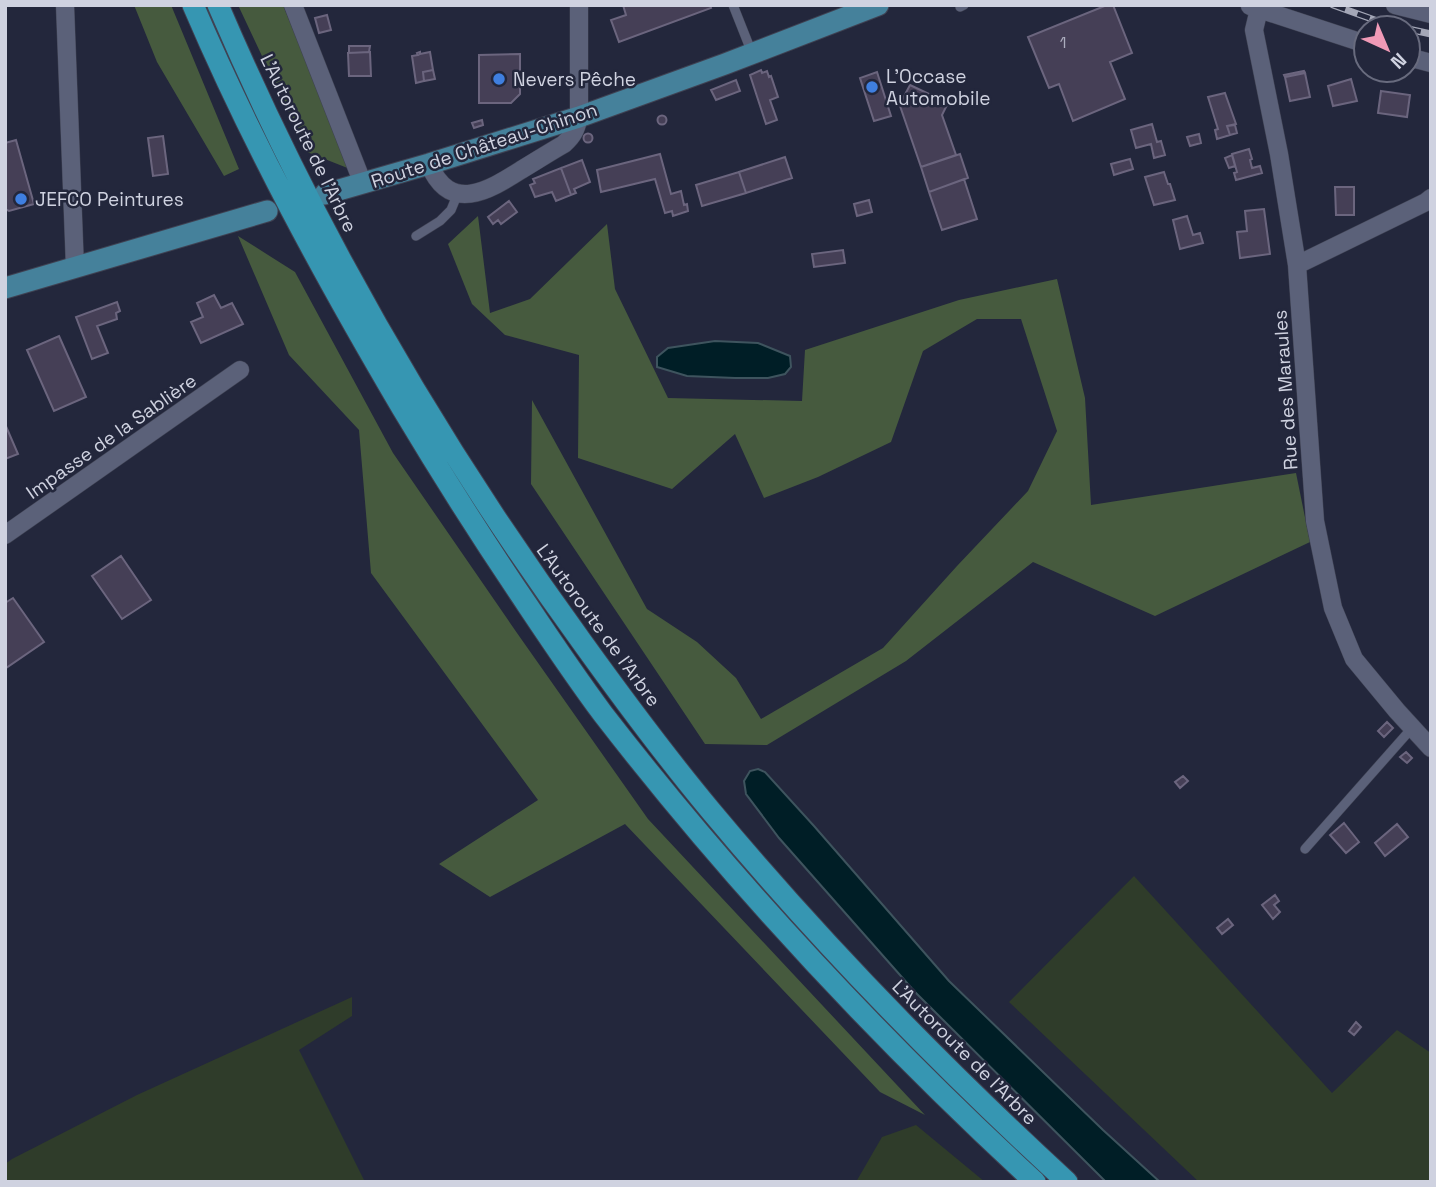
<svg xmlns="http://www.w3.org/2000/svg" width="1436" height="1187" viewBox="0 0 1436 1187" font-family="'Space Grotesk',sans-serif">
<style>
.green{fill:#2f3c2a}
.forest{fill:#465a3e}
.water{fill:#001e26;stroke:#3e545e;stroke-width:2}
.building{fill:#453f56;stroke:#6b657e;stroke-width:2}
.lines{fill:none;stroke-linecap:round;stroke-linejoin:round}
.service-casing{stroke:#3f4253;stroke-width:10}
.minor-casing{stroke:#3f4253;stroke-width:19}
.primary-casing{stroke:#3f4253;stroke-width:23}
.motorway-casing{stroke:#3f4253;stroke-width:23}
.service{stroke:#5b6179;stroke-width:9}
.minor{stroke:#5b6179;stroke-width:18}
.primary{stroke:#45819b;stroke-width:21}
.motorway{stroke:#3696b2;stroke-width:21}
.rail-casing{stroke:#a4a7b7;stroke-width:7}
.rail{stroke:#23273c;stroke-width:4.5;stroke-dasharray:13;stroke-linecap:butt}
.shop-dot{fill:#3f7fe0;stroke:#23273c;stroke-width:2.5}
.labels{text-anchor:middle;stroke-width:5;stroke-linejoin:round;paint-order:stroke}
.number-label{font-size:16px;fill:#acadbe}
.poi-label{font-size:19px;fill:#cfd2e0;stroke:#23273c;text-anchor:start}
.street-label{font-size:19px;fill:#cfd2e0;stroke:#23273c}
</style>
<rect width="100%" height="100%" fill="#23273c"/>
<!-- green -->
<path class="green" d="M1134 876 1332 1093 1397 1030 1431 1053V1182H1199L1009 1002Z
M352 997V1016L299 1050 365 1182H5V1164L12 1159 137 1095Z
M916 1125 985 1182H856L882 1137Z"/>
<!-- forest -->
<path class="forest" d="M134 5H171L239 169 224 176 157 62Z
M238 5H283L350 169 307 152Z
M478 216 490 313 530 299 607 224 615 289 668 398 802 401 805 350 959 300 1057 279 1085 398 1091 505 1296 473 1310 542 1155 616 1033 562 906 661 767 745 705 744 531 484 532 400 647 609 697 642 736 678 761 719 883 648 957 566 1028 491 1057 431 1021 319H977L923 351 891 442 818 477 764 498 735 434 672 489 578 458 579 355 505 335 472 304 448 244Z
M238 236 295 272 393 453 517 633 648 819 925 1115 880 1092 625 824 490 897 439 864 538 800 371 573 359 430 289 355Z"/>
<!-- water -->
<path class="water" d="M715 341 758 343 790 356 791 367 785 374 768 378H735L687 376 657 367V357L668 348Z
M758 769 765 772 814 826 949 981 1103 1130 1160 1182H1106L915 992 779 838 746 794 744 781 750 771Z"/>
<!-- building -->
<path class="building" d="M623 5H710L711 8 619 42 611 20 626 15Z
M1107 5H1113L1132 53 1110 62 1125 99 1073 121 1059 84 1049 88 1028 37Z
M327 15 331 30 319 33 315 18Z
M349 46H370L369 52 349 53Z
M370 52 371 76H349L348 53Z
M420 52V54L430 52 433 70 423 72 424 81 416 83 412 56 418 55 417 53Z
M520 54V94L511 103H479V55Z
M433 70 435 79 424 81 423 72Z
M761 70 762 73 767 71 769 77 771 76 778 97 770 100 777 120 766 124 750 75Z
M1304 71 1305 73 1285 77 1284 75Z
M877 72 891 116 874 121 860 78Z
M1305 73 1310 97 1290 101 1285 77Z
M1351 79 1357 101 1333 106 1328 86Z
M736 80 740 91 716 100 711 90Z
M910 85 948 103 942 115 956 155 921 167 899 103 901 102Z
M1381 91 1410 95 1407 117 1378 113Z
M1225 93 1236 124 1227 126 1230 135 1217 139 1215 130 1218 129 1208 97Z
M657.5 120a4.5 4.5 0 1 1 9 0a4.5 4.5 0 1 1-9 0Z
M482 120 483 125 474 128 472 123Z
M1152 124 1157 142 1161 141 1165 155 1154 158 1151 144 1136 148 1131 130Z
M1235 125 1237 133 1230 135 1227 126Z
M583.5 138a4.5 4.5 0 1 1 9 0a4.5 4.5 0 1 1-9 0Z
M1199 134 1201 143 1190 146 1187 137Z
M163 136 168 174 153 176 148 138Z
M16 140 34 204 9 211 5 209V143Z
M1249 149 1252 159 1250 160 1252 168 1260 166 1262 173 1236 180 1234 173 1237 172 1232 154Z
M660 154 671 194 681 191 684 205 687 204 688 211 673 216 672 211 665 213 655 179 601 192 597 170Z
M960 154 968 178 929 192 921 167Z
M1232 155 1235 166 1229 168 1225 158Z
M785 157 792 178 746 193 739 172Z
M1130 159 1133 169 1114 175 1111 164Z
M582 160 590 182 574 189 576 193 571 195 561 168Z
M561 168 571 195 556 201 552 192 535 197 530 185 535 183 533 179Z
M739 172 746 193 702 206 696 185Z
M1164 172 1168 184H1170L1175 200 1154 205 1145 177Z
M964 179 977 219 942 230 929 192Z
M1335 187H1354V215H1336Z
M869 200 872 212 857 216 854 204Z
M509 201 517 212 501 224 498 220 493 224 488 217Z
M1264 209 1270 254 1240 258 1237 232 1247 231 1245 211Z
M1187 216 1193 235 1200 233 1203 243 1180 249 1173 220Z
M843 250 845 263 814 267 812 254Z
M214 295 221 308 232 303 243 324 201 343 191 322 203 317 197 303Z
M117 302 120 311 116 313 117 319 97 326 108 353 92 359 76 317Z
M59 336 86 397 54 411 27 350Z
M5 424 18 454 5 459Z
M121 556 151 600 122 619 92 576Z
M13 598 44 642 6 668 5 603Z
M1387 722 1393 728 1384 737 1378 731Z
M1406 752 1412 758 1407 763 1400 757Z
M1183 776 1188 781 1180 788 1175 782Z
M1344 823 1359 842 1346 853 1330 835Z
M1397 824 1408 837 1385 856 1375 843Z
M1275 895 1279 901 1274 905 1280 912 1273 919 1262 905Z
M1228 919 1233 925 1222 934 1217 928Z
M1356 1022 1361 1027 1354 1035 1349 1031Z"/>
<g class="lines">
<!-- service casing -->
<g class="service-casing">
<path id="service" d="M733 5 752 53
M960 5V7L964 5
M416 236 440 221 451 210 458 193
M1305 849 1412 728"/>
</g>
<!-- minor casing -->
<g class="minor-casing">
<path id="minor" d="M65 5 75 268
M293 5 363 184
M1395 5 1431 14
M1250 6 1366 44
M1259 9 1254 30 1279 154 1297 265 1315 521 1333 608 1354 659 1397 711 1431 748
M1408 57 1431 63
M429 164C450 214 488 191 521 170 536 161 550 152 564 144 574 135 576 129 579 117V5
M1297 265 1426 202 1431 198
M5 535 240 370"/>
</g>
<!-- primary casing -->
<g class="primary-casing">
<path id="primary" d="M325 194 429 164 579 117 725 64 878 5
M5 288 267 211"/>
</g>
<!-- motorway casing -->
<g class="motorway-casing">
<path id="motorway" d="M193 5C253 145 325 277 402 408 442 475 484 541 528 606 552 642 577 679 603 714 733 882 879 1038 1035 1182
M218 5C314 230 438 444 582 642 623 699 666 757 711 811 821 943 941 1066 1067 1182"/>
</g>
<!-- service -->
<use href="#service" class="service"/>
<!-- minor -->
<use href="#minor" class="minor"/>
<!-- primary -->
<use href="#primary" class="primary"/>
<!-- motorway -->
<use href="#motorway" class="motorway"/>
<!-- rail casing -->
<g class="rail-casing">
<path id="rail" d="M1333 5 1383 23 1404 28
M1408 29 1431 34"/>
</g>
<!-- rail -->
<use href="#rail" class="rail"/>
</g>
<!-- markers -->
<g class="shop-dot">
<circle cx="499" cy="79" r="7"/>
<circle cx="872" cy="87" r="7"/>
<circle cx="21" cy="199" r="7"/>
</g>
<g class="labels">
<!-- number labels -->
<g class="number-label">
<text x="1063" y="48">1</text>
</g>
<!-- poi labels -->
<g class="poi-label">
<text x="886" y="83">L'Occase<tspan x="886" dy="22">Automobile</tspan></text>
<text x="513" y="86">Nevers Pêche</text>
<text x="35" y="206">JEFCO Peintures</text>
</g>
<!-- street labels -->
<g class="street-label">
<text transform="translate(309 143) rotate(64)" y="7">L'Autoroute de l'Arbre</text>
<text transform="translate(484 145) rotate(-18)" y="7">Route de Château-Chinon</text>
<text transform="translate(1285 390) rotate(-94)" y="7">Rue des Maraules</text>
<text transform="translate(111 436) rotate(-35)" y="7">Impasse de la Sablière</text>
<text transform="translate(599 625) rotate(54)" y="7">L'Autoroute de l'Arbre</text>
<text transform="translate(965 1052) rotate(45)" y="7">L'Autoroute de l'Arbre</text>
</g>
</g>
<!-- border -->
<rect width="1436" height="1187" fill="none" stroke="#cfd2e0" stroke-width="14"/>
<!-- north arrow -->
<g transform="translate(1387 49) rotate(136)"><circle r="33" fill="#23273c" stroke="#686b7e" stroke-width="2"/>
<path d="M0-5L12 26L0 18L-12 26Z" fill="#f09ab7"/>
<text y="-10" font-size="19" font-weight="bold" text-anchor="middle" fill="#cfd2e0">N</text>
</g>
</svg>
